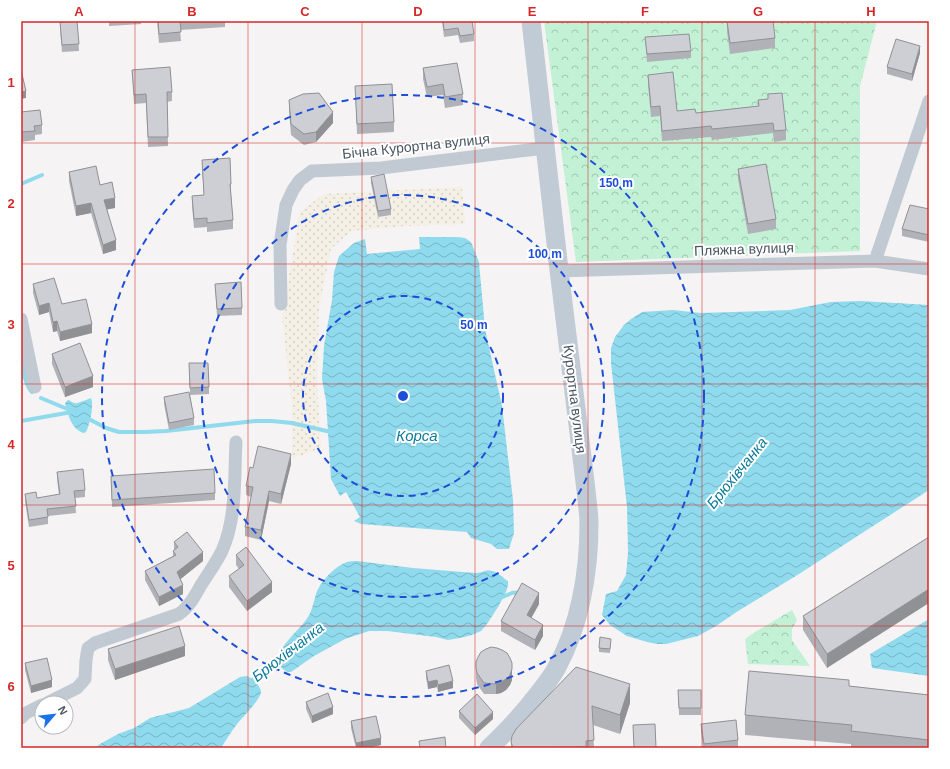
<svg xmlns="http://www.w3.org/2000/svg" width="950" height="769" viewBox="0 0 950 769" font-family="Helvetica,sans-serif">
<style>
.forest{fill:url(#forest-crowns)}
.sand{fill:url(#sand-dots)}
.water{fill:url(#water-waves)}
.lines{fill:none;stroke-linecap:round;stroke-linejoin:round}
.stream{stroke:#90daee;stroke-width:4}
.street{stroke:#c1cad2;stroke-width:13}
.secondary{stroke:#c1cbd6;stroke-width:19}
.wall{fill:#b0b2b7}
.shaded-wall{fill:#909195}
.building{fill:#cdcfd5;stroke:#909195}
.grid{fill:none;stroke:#d62828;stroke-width:1;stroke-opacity:0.55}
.ring{fill:none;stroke:#1d4ed8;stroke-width:2;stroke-dasharray:7 5}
.labels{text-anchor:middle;stroke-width:4;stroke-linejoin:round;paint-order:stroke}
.street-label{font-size:14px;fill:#4a5661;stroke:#fff}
.water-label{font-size:15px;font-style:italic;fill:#0c7c9b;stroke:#fff}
.centre{fill:#1d4ed8;stroke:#fff;stroke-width:2}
.ring-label{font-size:12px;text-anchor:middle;font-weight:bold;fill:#1d4ed8;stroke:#fff;stroke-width:4;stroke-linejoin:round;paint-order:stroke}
.neatline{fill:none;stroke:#d62828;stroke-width:1.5}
.grid-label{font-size:13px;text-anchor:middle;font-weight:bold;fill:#d62828}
</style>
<defs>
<pattern id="forest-crowns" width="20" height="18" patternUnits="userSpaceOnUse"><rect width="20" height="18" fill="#c3f1d5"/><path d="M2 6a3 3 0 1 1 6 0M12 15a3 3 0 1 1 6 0" fill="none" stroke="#a0c6b0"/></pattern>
<pattern id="sand-dots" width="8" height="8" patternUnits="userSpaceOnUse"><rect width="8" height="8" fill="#f5f0e5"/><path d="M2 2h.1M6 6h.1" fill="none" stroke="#d4d0c7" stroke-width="1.8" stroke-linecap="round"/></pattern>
<pattern id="water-waves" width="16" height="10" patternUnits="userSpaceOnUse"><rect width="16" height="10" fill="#90daee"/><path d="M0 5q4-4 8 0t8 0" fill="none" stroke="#78b4c4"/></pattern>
</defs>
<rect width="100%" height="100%" fill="#f5f3f3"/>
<!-- forest -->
<path class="forest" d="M544 21H877L860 86V251L576 262Z
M792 610 797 620 792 629V640L810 666 748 664 745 639 755 632Z"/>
<!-- sand -->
<path class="sand" d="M462 187 465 224 406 226 351 231 331 249 319 307 317 385 321 448 292 459V406L282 318 300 212 324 194Z"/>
<!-- water -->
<path class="water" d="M419 237H456L465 238 471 242 479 262 485 329 502 406 513 500 514 533 509 549H497L491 544 471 538 467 532 361 524 354 521 360 517 346 492 340 496 331 479 326 401 322 379 324 346 332 300 334 272 339 256 354 243 365 239 367 254 420 249Z
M861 301 929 305V490L856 537 799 574 738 611 716 626 698 636 666 644H657L647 642 627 636 610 625 602 615 606 594 617 591 626 575 628 552 627 507 611 363V348L615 337 624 325 631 319 642 312 673 310 701 313 790 310 831 302Z
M91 398C94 406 90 424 86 432L83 433C71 428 68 415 65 403L68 400H69C71 401 73 403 75 403 77 404 88 399 91 398Z
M357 561 413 568 475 573C479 573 482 572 485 571 494 569 500 575 506 580L508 581V585L506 592 498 607 487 624 481 631 472 635 460 638 448 640 436 637 387 631H369L345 639 314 656 291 672H287C283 669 278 666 278 660 279 646 298 631 306 620 312 612 313 604 316 594 320 582 335 566 347 562 350 561 354 561 357 561Z
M929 619V676L872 668 870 654Z
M247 676C252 678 261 686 261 692 260 700 243 717 237 724 231 732 226 740 221 748H94L100 744 118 734 134 728 150 718 189 708 240 677Z"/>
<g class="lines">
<!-- stream -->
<path class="stream" d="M21 184 42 175
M21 358C23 368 25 385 32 392
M41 398 72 411
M85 417 106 428 119 432H145L166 431 255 421H272L292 423 331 432
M21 421 72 412
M500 598 512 593 522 592
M250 682 282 656"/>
<!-- street -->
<path class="street" d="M875 261 929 101
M559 271 875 261 929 269
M281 304 280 245 286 205 293 190 300 180 312 171 381 168 545 148
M21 319 35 387
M47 703 77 688 85 679 86 660 88 648 95 643 179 614C189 607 195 596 201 585 208 574 216 563 222 551 237 517 234 478 236 442
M21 718 26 713 42 705"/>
<!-- secondary -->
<path class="secondary" d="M489 748C503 735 515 722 527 708 537 695 548 683 556 669 580 626 589 572 589 524 589 513 587 502 586 490L559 270 531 21"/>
</g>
<!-- wall -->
<path class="wall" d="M74 21H80H77L79 51 62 52 60 29V22Z
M109 21H141V24L109 26Z
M157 21H225V27L180 30 181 41 159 43Z
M442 21H472L474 34V41L460 43 458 35 444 37Z
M727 21 775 38V48L730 54 727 32Z
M645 37 691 51V58L647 62Z
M920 53 912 81 887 74V67Z
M423 68 463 94V105L445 108 443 95 427 97 423 79Z
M132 70 172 92V101L167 102 168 146 148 147 146 103 134 104Z
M648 75 677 111 696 113 758 106V100L768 99V94L786 130V140L774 142 773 133 712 140 711 137 662 141 660 116 651 117 648 85Z
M355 86 394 122V132L357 134Z
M289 100 333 123 316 142 304 145 291 135 289 111Z
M21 112 42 125V134L35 135V140L21 142Z
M202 160 231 184V193L233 220V229L207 232V227L194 228 192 205V196L204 195 202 169Z
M738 169 776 219V229L748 234 738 179Z
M69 172 100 185 115 208 107 209 116 250 103 254 91 213 76 216 69 181Z
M371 177 391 209V215L378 217 371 183Z
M929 209V242L902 236V229Z
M33 284 62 304 92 333 60 341 57 331 53 332 49 312 39 315 33 293Z
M215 284 242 308V315L217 316Z
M52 354 93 387 65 397 52 364Z
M189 363 209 387V394L190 395 194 418V425L169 430 164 404V397L190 394Z
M291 464 281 504 269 501 261 540 245 536V527L251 497 246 495V486L253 468Z
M57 472 85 490V497L75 498 76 513 48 516V524L29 527 25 501V494L37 498 59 495 57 479Z
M111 476 215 493V500L112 507Z
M929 537 827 668 803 630V616Z
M174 542 203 561 180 579 183 594 159 606 145 580V571L173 556V551L174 550Z
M236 555 272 592 247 611 229 587V576L239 569 236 565Z
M539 604 531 618 543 636 535 650 501 631V621Z
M611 642 610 653 599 652V648Z
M108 649 185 656 115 680 108 660Z
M476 662 512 680 510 685 506 690 501 693 496 694H484L477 684 476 678Z
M25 663 52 687 31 693 25 670Z
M576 667 630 703 620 734 593 725 594 748H511V742Z
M426 671 453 688 438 692 437 687 428 689 426 678Z
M849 686 929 695V748H851V744L745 735V715Z
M678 690H701V715H679Z
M306 702 333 714 312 723 306 709Z
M459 711 493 719 475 735 459 718Z
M351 721 381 745 367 748H356L351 728Z
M701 724 738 740V747L731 748H703L701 731Z"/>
<!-- shaded-wall -->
<path class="shaded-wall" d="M920 46V53L912 81V74Z
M26 91V98L21 99V92Z
M333 112V123L316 142V132Z
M115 198V208L104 210V200Z
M91 203V213L76 216V206Z
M116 240V250L103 254V245Z
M49 303V312L39 315V306Z
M57 321V331L53 332V322Z
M92 324V333L60 341V332Z
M93 376V387L65 397V387Z
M291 454V464L281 504V494Z
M269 491V501L261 540V530Z
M203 552V561L177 582V572Z
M272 582V592L247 611V601Z
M183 585V594L159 606V597Z
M929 589V603L827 668V654Z
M539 593V604L527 626V615Z
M543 625V636L535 650V640Z
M185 646V656L115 680V669Z
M512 669V680L510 685 506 690 501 693 496 694V684Z
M52 680V687L31 693V686Z
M437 680V687L428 689V682Z
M453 681V688L438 692V685Z
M630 684V703L620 734V715Z
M333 707V714L312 723V716Z
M493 712V719L475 735V728Z
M381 738V745L367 748H356V743Z"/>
<!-- building -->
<path class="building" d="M77 21 79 44 62 45 60 22Z
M158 21H180L181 32 159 34Z
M443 21H472L474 34 460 36 458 28 444 30Z
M727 21H773L775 38 730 43Z
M689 34 691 51 647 54 645 37Z
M896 39 920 46 912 74 887 67Z
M457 63 463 94 445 97 443 84 427 87 423 68Z
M170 67 172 92H167L168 137H148L146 94 134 95 132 70Z
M21 70 26 91 21 92Z
M673 72 677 111 695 109 696 113 759 106 758 100 768 99V94L782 93 786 130 774 131 773 123 712 129 711 126 662 131 660 106 651 107 648 75Z
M392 84 394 122 357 124 355 86Z
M319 93 333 112 316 132 304 134 291 124 289 100 303 94Z
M40 110 42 125 34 126 35 131 21 132V112Z
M230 158 231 184H230L233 220 207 223V218L194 219 192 196 204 195 202 160Z
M766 164 776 219 748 224 738 169Z
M96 166 100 185 112 182 115 198 104 200 116 240 103 245 91 203 76 206 69 172Z
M384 174 391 209 378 211 371 177Z
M910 205 929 209V235L902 229Z
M54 278 62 304 86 299 92 324 60 332 57 321 53 322 49 303 39 306 33 284Z
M241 282 242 308 217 309 215 284Z
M80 343 93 376 65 387 52 354Z
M189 363H208L209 387 190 388Z
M189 392 194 418 169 423 164 397Z
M258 446 291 454 281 494 269 491 261 530 245 527 253 487 246 486 250 467 253 468Z
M83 469 85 490 74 491 76 506 47 509 48 517 29 520 25 494 36 492 37 498 60 494 57 472Z
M214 469 215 493 112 500 111 476Z
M187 532 203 552 177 572 183 585 159 597 145 571 176 555 173 551 178 547 174 542Z
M929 537V589L827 654 803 616Z
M246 547 272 582 247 601 229 576 244 565 236 555Z
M522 583 539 593 527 615 543 625 535 640 501 621Z
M179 626 185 646 115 669 108 649Z
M600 637 611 639 610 649 599 648Z
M491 647 497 648 502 650 507 653 510 658 512 663V669L510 675 506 679 501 682 496 684 484 683 477 673 476 668V662L478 657 481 652 486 649Z
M47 658 52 680 31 686 25 663Z
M449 665 453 681 438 685 437 680 428 682 426 671Z
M576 667 630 684 620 715 592 706 594 740 586 741V747L513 748 511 742 512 736 516 729Z
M749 671 849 680V686L929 695V740L851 731 852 725 745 715Z
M678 690H701V708H679Z
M328 693 333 707 312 716 306 702Z
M477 694 493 712 475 728 459 711Z
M376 716 381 738 356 743 351 721Z
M736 720 738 740 704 744 701 724Z
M655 724 656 748H634L633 725Z
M445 737 446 748H420L419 741Z"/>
<!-- grid -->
<path class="grid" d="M135 21V748M248 21V748M362 21V748M475 21V748M588 21V748M702 21V748M815 21V748M21 143H929M21 264H929M21 384H929M21 505H929M21 626H929"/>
<!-- distance rings -->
<g class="ring">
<circle cx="403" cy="396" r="100"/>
<circle cx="403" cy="396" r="201"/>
<circle cx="403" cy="396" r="301"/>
</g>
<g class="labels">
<!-- street labels -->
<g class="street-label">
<text transform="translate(416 146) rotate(-6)" y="5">Бічна Курортна вулиця</text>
<text transform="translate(744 249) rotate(-2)" y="5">Пляжна вулиця</text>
<text transform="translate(575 399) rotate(83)" y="5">Курортна вулиця</text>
</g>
<!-- water labels -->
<g class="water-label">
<text x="417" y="441">Корса</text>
<text transform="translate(737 473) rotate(-51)" y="5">Брюхівчанка</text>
<text transform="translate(288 652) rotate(-38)" y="5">Брюхівчанка</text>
</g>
</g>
<circle cx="403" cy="396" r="6" class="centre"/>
<g class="ring-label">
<text x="616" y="187">150 m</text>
<text x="545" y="258">100 m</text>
<text x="474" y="329">50 m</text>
</g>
<!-- border -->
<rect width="950" height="769" fill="none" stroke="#ffffff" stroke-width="44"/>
<!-- north arrow -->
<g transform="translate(54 715) rotate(62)"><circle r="19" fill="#ffffff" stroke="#b7bbc0"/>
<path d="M0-3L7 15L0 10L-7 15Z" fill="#1a73e8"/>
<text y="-6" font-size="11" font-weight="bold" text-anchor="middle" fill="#4a5661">N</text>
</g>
<rect x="22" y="22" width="906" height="725" class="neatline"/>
<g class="grid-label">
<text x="79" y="16">A</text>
<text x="192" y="16">B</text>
<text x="305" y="16">C</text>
<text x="418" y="16">D</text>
<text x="532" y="16">E</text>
<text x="645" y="16">F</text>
<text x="758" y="16">G</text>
<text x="871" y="16">H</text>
<text x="11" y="87">1</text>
<text x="11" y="208">2</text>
<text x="11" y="329">3</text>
<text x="11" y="449">4</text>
<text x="11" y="570">5</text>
<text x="11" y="691">6</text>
</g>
</svg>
